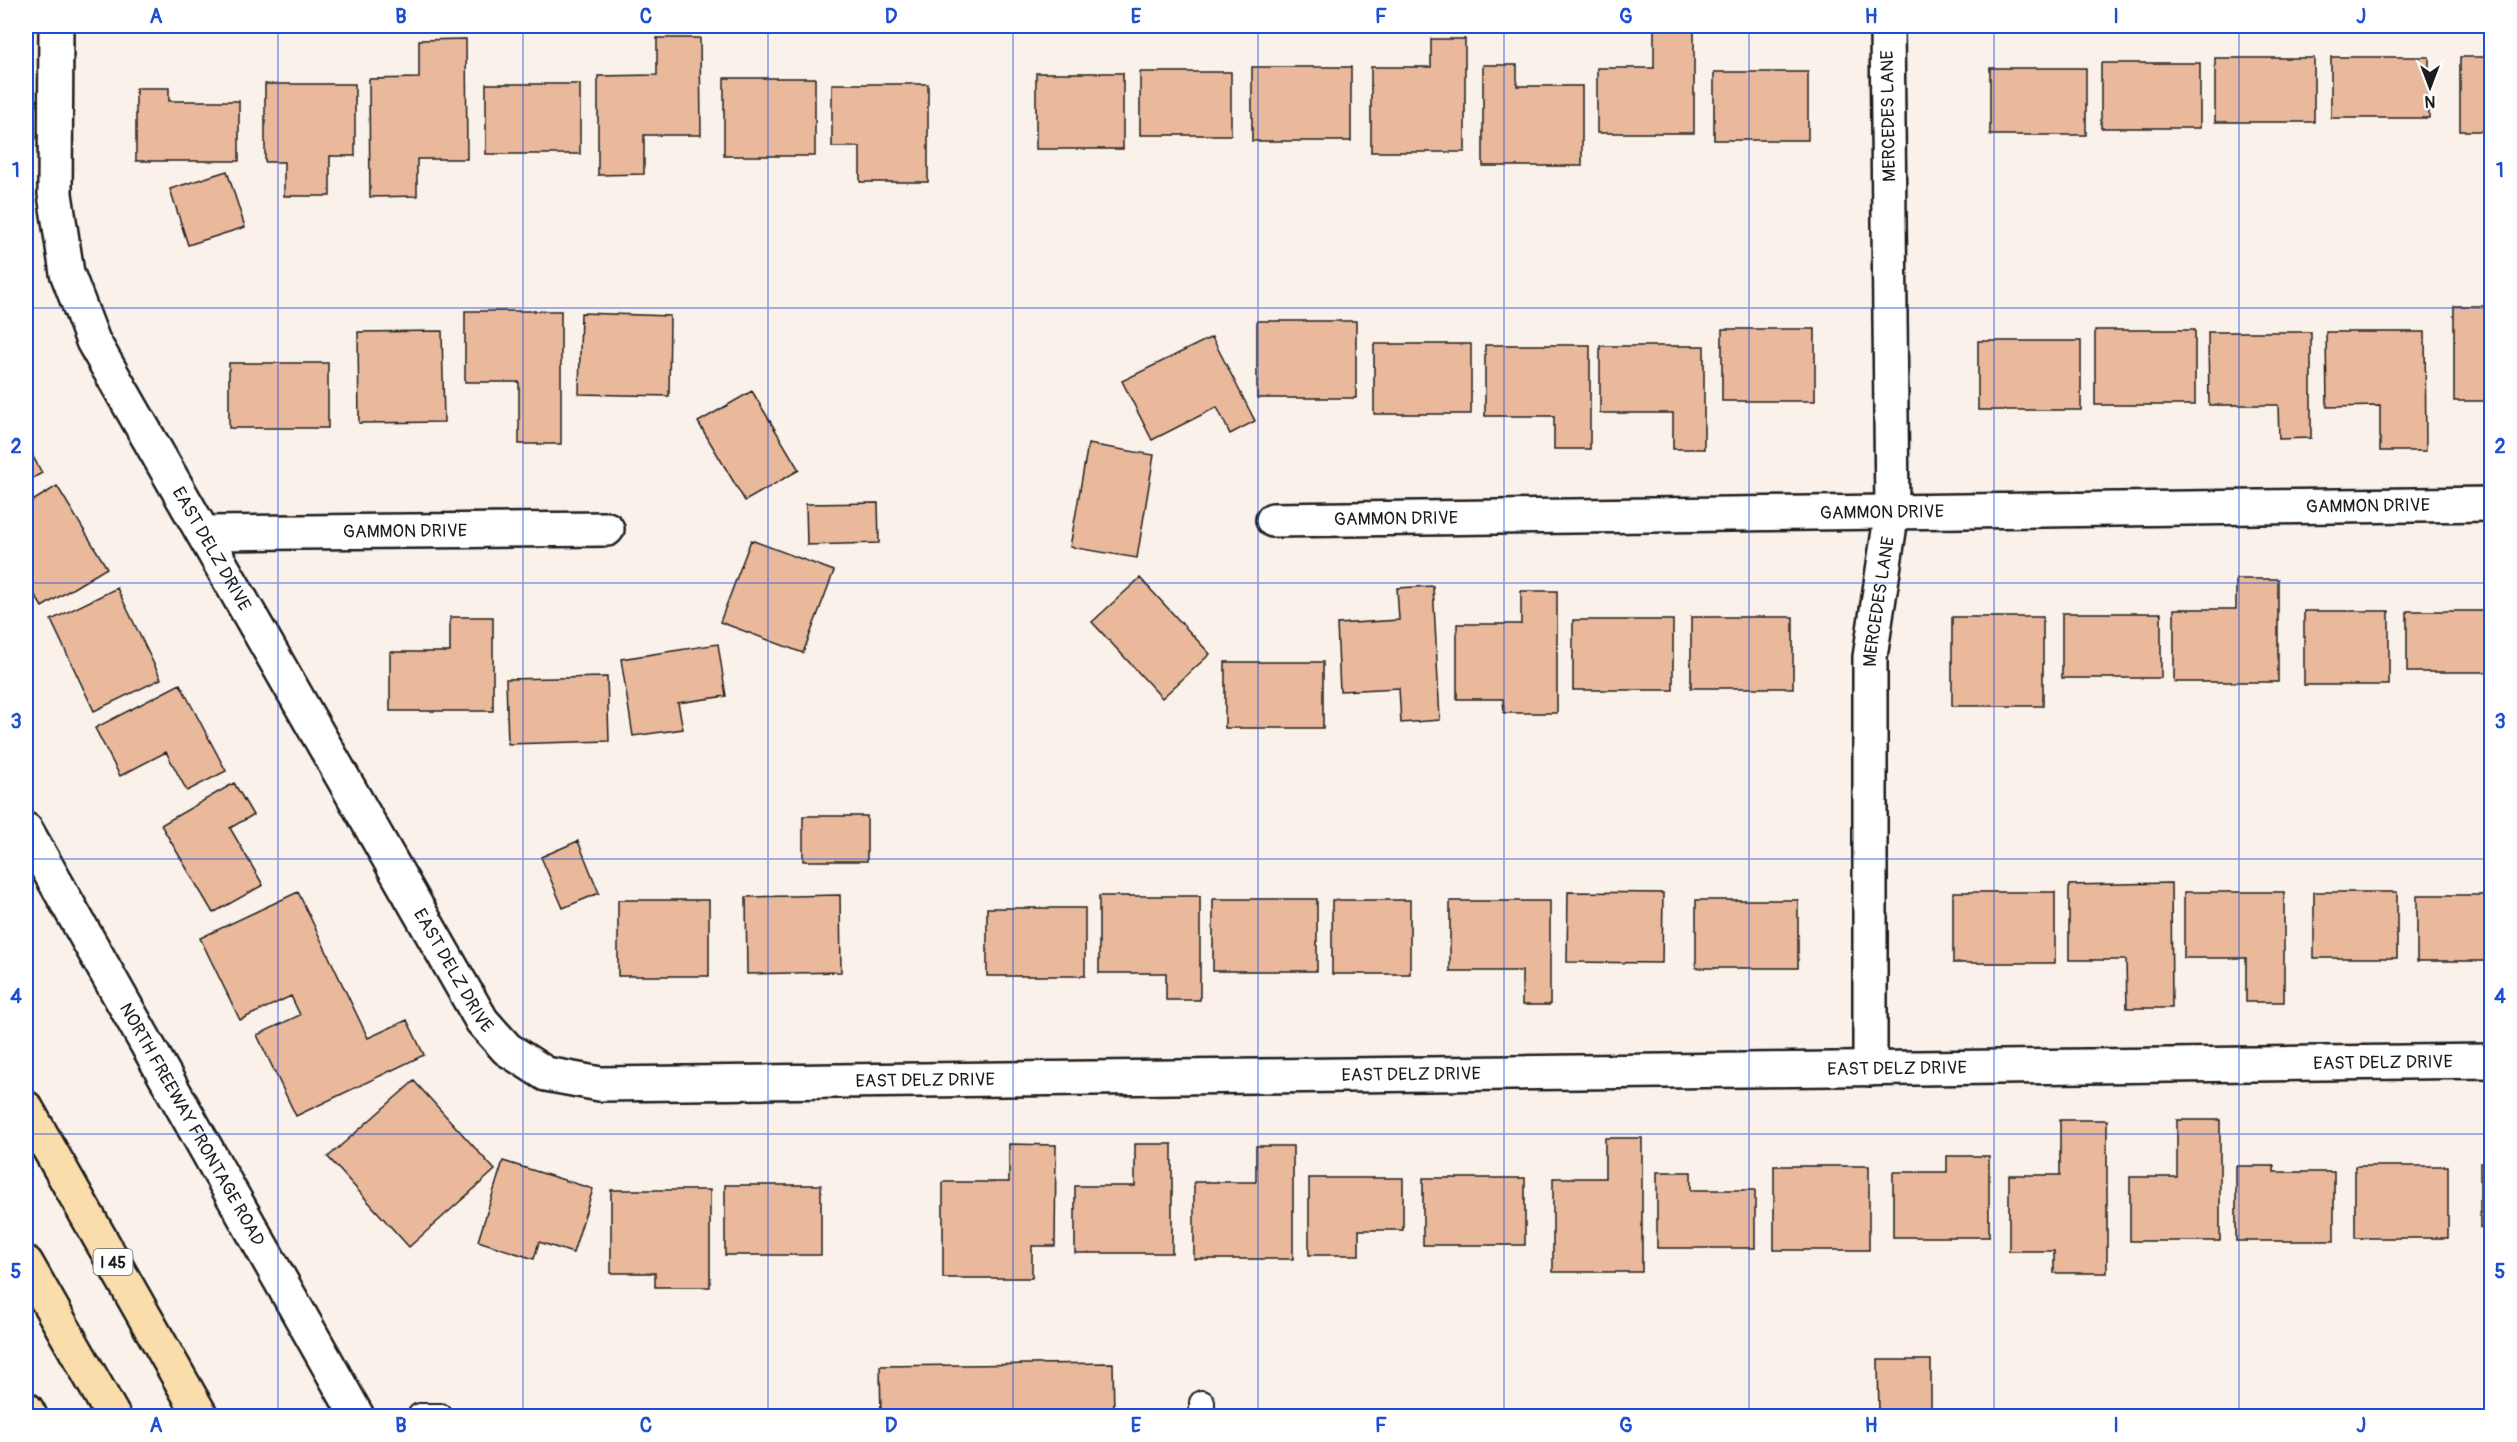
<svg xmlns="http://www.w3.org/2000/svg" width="2517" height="1442" viewBox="0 0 2517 1442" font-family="Pangolin,sans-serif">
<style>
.building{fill:#eab99b;stroke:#1c1c1c;stroke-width:1.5}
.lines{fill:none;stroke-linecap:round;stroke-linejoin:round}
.service-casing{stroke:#1c1c1c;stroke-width:28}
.minor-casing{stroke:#1c1c1c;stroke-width:38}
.secondary-casing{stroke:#1c1c1c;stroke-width:38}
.motorway-casing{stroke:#1c1c1c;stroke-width:38}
.service{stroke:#fff;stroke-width:24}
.minor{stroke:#fff;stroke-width:33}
.secondary{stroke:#fff;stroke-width:33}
.motorway{stroke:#faddab;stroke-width:33}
.grid{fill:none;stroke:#1d4ed8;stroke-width:1.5;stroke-opacity:0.55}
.labels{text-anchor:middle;stroke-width:6;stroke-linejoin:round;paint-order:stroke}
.shield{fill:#fff;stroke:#606060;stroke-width:1.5}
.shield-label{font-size:16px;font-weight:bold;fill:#1c1c1c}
.street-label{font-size:18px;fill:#1c1c1c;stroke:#fff}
.neatline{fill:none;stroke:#1d4ed8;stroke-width:2}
.grid-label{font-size:20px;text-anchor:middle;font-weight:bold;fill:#1d4ed8}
</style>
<rect width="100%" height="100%" fill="#fbf1eb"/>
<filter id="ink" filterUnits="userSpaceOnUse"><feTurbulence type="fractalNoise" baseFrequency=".0167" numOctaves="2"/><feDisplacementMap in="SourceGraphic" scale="12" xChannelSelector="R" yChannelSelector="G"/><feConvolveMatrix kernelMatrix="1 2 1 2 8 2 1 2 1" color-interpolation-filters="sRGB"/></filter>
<g filter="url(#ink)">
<!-- building -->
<path class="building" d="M2492 26V131H2460V57H2491Z
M1654 28H1694V133H1597V68H1654Z
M657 38H700L701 135H644V174L598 175V76L657 75Z
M466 39 467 159H417V196L370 197 369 79 419 78V40Z
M1431 39H1465V152H1371V67H1431Z
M2331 57H2429V118H2331Z
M2215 58H2314V122H2215Z
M2101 63H2200V128H2101Z
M1483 65H1517V86H1582V166H1483Z
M1252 67H1351V141H1252Z
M1990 68H2086V135H1990Z
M1140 72H1231V135H1140Z
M1714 72H1808V140H1714Z
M1036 73H1123V149H1036Z
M724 78H815V156H724Z
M265 84H355V156H330V196H284V162H265Z
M486 84H580V154H486Z
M832 84H928V182H860V147H832Z
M136 88H169V101H239V161H136Z
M227 171 245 227 188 245 170 189Z
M2454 306H2492V401H2454Z
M465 311H561V444H519V382H465Z
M581 313 670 316 669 396 579 394Z
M1257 321H1356V398H1257Z
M1722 329H1815V401H1722Z
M2095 330H2195V405H2095Z
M442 331 444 422 359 423 358 332Z
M2208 332H2311V438L2279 439 2278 405H2209Z
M2326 332H2425L2426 451H2380V406L2327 407Z
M1212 337 1255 421 1230 434 1217 407 1152 440 1122 381Z
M1978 341H2081V410H1978Z
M1374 344H1471V414H1374Z
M1485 345H1590V449H1554V416H1485Z
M1600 346H1704V449H1673V413H1600Z
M229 363H328V428H229Z
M752 391 799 470 745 501 698 422Z
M26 444 42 473 26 482Z
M1088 444 1154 455 1137 558 1070 547Z
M57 486 107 568 42 607 26 580V505Z
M878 503 879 543 807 545 806 504Z
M751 540 834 571 803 653 720 622Z
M1140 578 1210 654 1162 698 1092 622Z
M2236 579H2278V682H2174V609H2236Z
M1433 586 1440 720 1401 723 1399 688 1340 691 1337 624 1399 620 1397 588Z
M117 588 161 679 94 711 51 620Z
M1521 591H1557V713H1504L1503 699H1457V624H1521Z
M2304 611H2389V685H2304Z
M2407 611H2492V672H2407Z
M2062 613H2161V678H2062Z
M450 617H493V711H390V652H450Z
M1691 617H1793V688H1691Z
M1952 617H2043V706H1952Z
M1573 620H1673V690H1573Z
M718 644 726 696 678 703 683 729 633 736 621 659Z
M1225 662H1323V728H1225Z
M607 677 609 741 508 744 506 679Z
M180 684 226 771 187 791 166 752 120 776 95 728Z
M234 783 253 815 230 828 263 885 213 913 161 825Z
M803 816H867V861H803Z
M578 841 599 893 563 908 541 857Z
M2171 883 2172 1008H2127L2126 960H2069V885Z
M298 892 368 1038 407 1020 424 1055 296 1116 257 1035 300 1015 291 996 240 1020 200 938Z
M1568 892 1663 893 1662 963 1567 962Z
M1953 892H2055V963H1953Z
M2184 892H2284V1002H2246V958H2184Z
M2314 892H2397V958H2314Z
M840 895 841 972 747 974 746 897Z
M2417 895H2492V961H2417Z
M1099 896H1200V1000H1166V973H1099Z
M1213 899H1317V971H1213Z
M618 900H709V976H618Z
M1332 900H1410V974H1332Z
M1696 900H1798V968H1696Z
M1450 901H1550V1005H1522V971H1450Z
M987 908H1085V976H987Z
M414 1081 495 1170 409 1247 328 1157Z
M2060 1120H2107V1273H2054V1251H2009V1175H2060Z
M2177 1120H2220V1241H2130V1177H2177Z
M1605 1138H1642V1272H1553V1178H1605Z
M1009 1144 1056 1145 1055 1246H1032V1278H943V1182H1009Z
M1135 1144H1172V1253H1075V1186H1135Z
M1256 1146H1293V1259H1194V1182H1256Z
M1947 1156H1989V1237H1893V1172H1947Z
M503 1161 593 1189 573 1253 539 1242 534 1259 478 1241Z
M2480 1163H2492V1228H2480Z
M1774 1166H1869V1250H1774Z
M2236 1166H2274V1172H2334V1241H2236Z
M2355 1166H2448V1238H2355Z
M1657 1172H1691V1190H1755V1248H1657Z
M1309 1178H1403V1230H1359V1255H1309Z
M1423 1178H1525V1245H1423Z
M725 1185H821V1255H725Z
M611 1190H710V1287H655V1273H611Z
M1878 1360H1931V1416H1879Z
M1113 1363 1114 1416H881L880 1366Z"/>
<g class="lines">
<!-- service casing -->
<g class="service-casing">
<path id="service" d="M420 1416H440
M1202 1416V1403"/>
</g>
<!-- minor casing -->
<g class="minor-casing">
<g id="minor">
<path id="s1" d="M56 26 55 194 67 273 93 341 482 1021 507 1049 546 1074 600 1084 2492 1061"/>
<path id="s2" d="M1273 520 2492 504"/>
<path id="s3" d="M203 533 607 529"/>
<path id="s4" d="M1870 1069V657L1892 511 1887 26"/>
</g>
</g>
<!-- secondary casing -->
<g class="secondary-casing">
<g id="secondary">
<path id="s5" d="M26 830 357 1416"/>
</g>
</g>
<!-- motorway casing -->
<g class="motorway-casing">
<path id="motorway" d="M26 1108 201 1416
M26 1263 113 1416
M26 1409 30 1416"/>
</g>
<!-- service -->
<use href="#service" class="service"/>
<!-- minor -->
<use href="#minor" class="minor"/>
<!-- secondary -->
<use href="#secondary" class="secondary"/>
<!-- motorway -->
<use href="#motorway" class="motorway"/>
</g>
</g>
<!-- grid -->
<path class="grid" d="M278 26V1416M523 26V1416M768 26V1416M1013 26V1416M1258 26V1416M1504 26V1416M1749 26V1416M1994 26V1416M2239 26V1416M26 308H2492M26 583H2492M26 859H2492M26 1134H2492"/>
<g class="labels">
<!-- shield labels -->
<rect class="shield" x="93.5" y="1249" width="39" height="26" rx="4.5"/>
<g class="shield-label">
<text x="113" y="1268">I 45</text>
</g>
<!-- street labels -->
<g class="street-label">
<text transform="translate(1888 116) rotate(-91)" y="6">MERCEDES LANE</text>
<text dy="6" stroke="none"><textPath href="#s2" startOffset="1095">GAMMON DRIVE</textPath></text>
<text dy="6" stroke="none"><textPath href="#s2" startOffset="609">GAMMON DRIVE</textPath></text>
<text dy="6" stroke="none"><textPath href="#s2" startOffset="123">GAMMON DRIVE</textPath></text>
<text dy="6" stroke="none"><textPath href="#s3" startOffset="202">GAMMON DRIVE</textPath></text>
<text dy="6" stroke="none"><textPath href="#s1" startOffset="560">EAST DELZ DRIVE</textPath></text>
<text dy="6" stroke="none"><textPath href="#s4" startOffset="468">MERCEDES LANE</textPath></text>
<text dy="6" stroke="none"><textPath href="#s1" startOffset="1046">EAST DELZ DRIVE</textPath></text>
<text dy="6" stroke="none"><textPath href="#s1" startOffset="3026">EAST DELZ DRIVE</textPath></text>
<text dy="6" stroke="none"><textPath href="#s1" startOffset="2540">EAST DELZ DRIVE</textPath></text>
<text dy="6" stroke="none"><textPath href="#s1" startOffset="2054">EAST DELZ DRIVE</textPath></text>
<text dy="6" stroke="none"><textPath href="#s1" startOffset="1568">EAST DELZ DRIVE</textPath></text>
<text dy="6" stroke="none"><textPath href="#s5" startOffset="338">NORTH FREEWAY FRONTAGE ROAD</textPath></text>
</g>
</g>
<!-- margin -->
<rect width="2517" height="1442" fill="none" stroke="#fff" stroke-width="66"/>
<!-- north arrow -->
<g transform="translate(2430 87) rotate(180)" stroke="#ffffff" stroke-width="4.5" paint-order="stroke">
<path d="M0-4.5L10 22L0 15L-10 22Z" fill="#1c1c1c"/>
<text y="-9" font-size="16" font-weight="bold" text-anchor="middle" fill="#1c1c1c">N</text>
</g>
<rect x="33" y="33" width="2451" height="1376" class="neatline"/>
<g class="grid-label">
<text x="156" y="23">A</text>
<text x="401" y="23">B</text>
<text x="646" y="23">C</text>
<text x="891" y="23">D</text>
<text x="1136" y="23">E</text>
<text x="1381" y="23">F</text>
<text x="1626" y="23">G</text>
<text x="1871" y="23">H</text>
<text x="2116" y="23">I</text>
<text x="2361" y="23">J</text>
<text x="16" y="177">1</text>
<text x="2500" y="177">1</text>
<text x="16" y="453">2</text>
<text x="2500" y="453">2</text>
<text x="16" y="728">3</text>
<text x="2500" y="728">3</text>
<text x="16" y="1003">4</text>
<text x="2500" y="1003">4</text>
<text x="16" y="1278">5</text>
<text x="2500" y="1278">5</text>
<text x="156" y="1432">A</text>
<text x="401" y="1432">B</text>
<text x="646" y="1432">C</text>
<text x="891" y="1432">D</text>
<text x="1136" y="1432">E</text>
<text x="1381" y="1432">F</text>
<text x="1626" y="1432">G</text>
<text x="1871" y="1432">H</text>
<text x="2116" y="1432">I</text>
<text x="2361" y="1432">J</text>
</g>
</svg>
